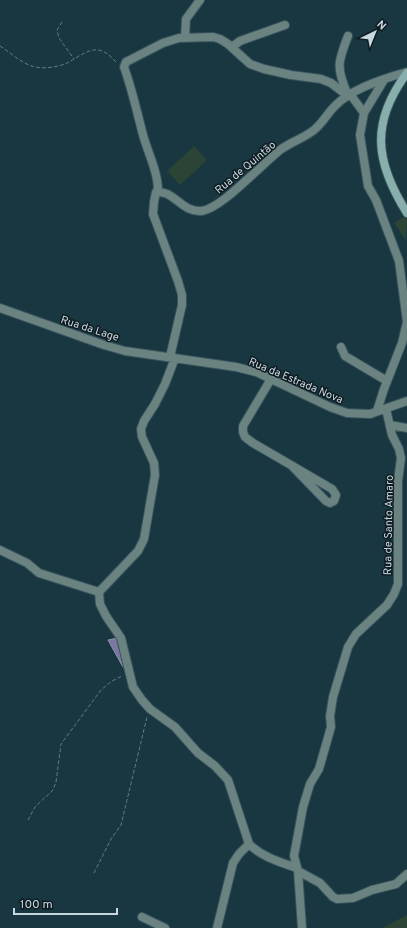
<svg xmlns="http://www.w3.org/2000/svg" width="407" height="928" viewBox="0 0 407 928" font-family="Overpass,sans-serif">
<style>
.green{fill:#2b4436}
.water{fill:#7a78a0;stroke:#9195b3}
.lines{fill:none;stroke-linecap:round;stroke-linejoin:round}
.minor-casing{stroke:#38545d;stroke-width:10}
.secondary-casing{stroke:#38545d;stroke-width:10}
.path{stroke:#617b83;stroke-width:1;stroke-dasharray:4 2;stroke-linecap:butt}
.minor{stroke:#6a8280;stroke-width:8}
.secondary{stroke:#89afac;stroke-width:8}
.labels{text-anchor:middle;stroke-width:3;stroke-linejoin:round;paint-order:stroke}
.street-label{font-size:11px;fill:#c7d8df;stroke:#0f1c21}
</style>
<rect width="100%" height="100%" fill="#183741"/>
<!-- green -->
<path class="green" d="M194 146 207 160 180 185 167 171Z
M405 216 407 219 406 241 394 223Z
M407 915V928H382Z"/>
<!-- water -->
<path class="water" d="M118 638 126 667H123L108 640Z"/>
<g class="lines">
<!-- minor casing -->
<g class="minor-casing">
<path id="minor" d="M185 38 186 19 200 0
M232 47 240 41 285 25
M347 93C336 67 338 62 348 36
M350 94 364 113
M158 191C158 172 148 153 143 135 137 112 132 89 124 67L126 62 163 43 179 38 213 37 220 39 228 44 250 64 264 69 291 75 321 79 331 83 348 96
M0 308 104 345 125 351 236 367 256 372 330 407 347 413 370 414 407 401
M341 347 345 356 387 381
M170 357 182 305V295L178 281 153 214 154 202 156 192C174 190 182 213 202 211 219 208 246 180 260 168 266 162 273 156 280 150 291 142 304 138 314 130 323 123 328 112 336 105 352 88 385 78 407 72
M175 358 165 384 155 404 144 421 141 429 142 437 154 463 155 475 144 539 138 551 99 592 100 604 106 616 121 638 133 687 142 700 150 709 175 727 198 753 215 766 228 780 249 844C262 857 280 862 297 868
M271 379 243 426V432L245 437 253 443 332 489 336 495 334 501 330 503 326 501 291 465
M377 411 384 389 402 343 407 322 399 261 376 200 368 186 360 135 364 113 384 80
M390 425 407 428
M0 550 27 563 39 573 99 592
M298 871 320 883 333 897 337 899 353 898 372 890 396 884 407 874
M142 917 165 928
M217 928 233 863 239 854 249 844
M302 928 298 871 294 856 303 807 310 784 319 769 331 727 330 716 333 697 348 647 356 634 387 605 394 594 398 584V481L401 458 399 449 392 435 386 409"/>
</g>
<!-- secondary casing -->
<g class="secondary-casing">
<path id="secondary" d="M407 73C370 123 375 162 407 213"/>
</g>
<!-- path -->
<path class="path" d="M62 22 57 30 59 38 74 59
M0 46C11 53 22 64 35 67 45 69 56 67 65 64 76 59 90 46 102 51 108 53 112 58 117 63
M28 820 35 807 53 790 56 782 61 744 101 690 112 681 122 676
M94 873 111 839 121 825 147 717"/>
<!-- minor -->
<use href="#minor" class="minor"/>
<!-- secondary -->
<use href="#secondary" class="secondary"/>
</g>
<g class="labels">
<!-- street labels -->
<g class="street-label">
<text transform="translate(245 167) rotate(-40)" y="4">Rua de Quintão</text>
<text transform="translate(90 328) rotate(18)" y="4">Rua da Lage</text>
<text transform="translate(296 380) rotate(23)" y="4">Rua da Estrada Nova</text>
<text transform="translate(388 525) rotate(-89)" y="4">Rua de Santo Amaro</text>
</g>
</g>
<!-- north arrow -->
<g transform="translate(375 32) rotate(43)" stroke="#0f1c21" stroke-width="3" paint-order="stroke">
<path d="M0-3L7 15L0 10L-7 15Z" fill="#c7d8df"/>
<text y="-6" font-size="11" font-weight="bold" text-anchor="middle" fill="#c7d8df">N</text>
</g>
<!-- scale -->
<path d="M14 908v6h103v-6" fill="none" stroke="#c7d8df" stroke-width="2"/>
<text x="20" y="908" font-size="12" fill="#c7d8df" stroke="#0f1c21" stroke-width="3" paint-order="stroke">100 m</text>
</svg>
